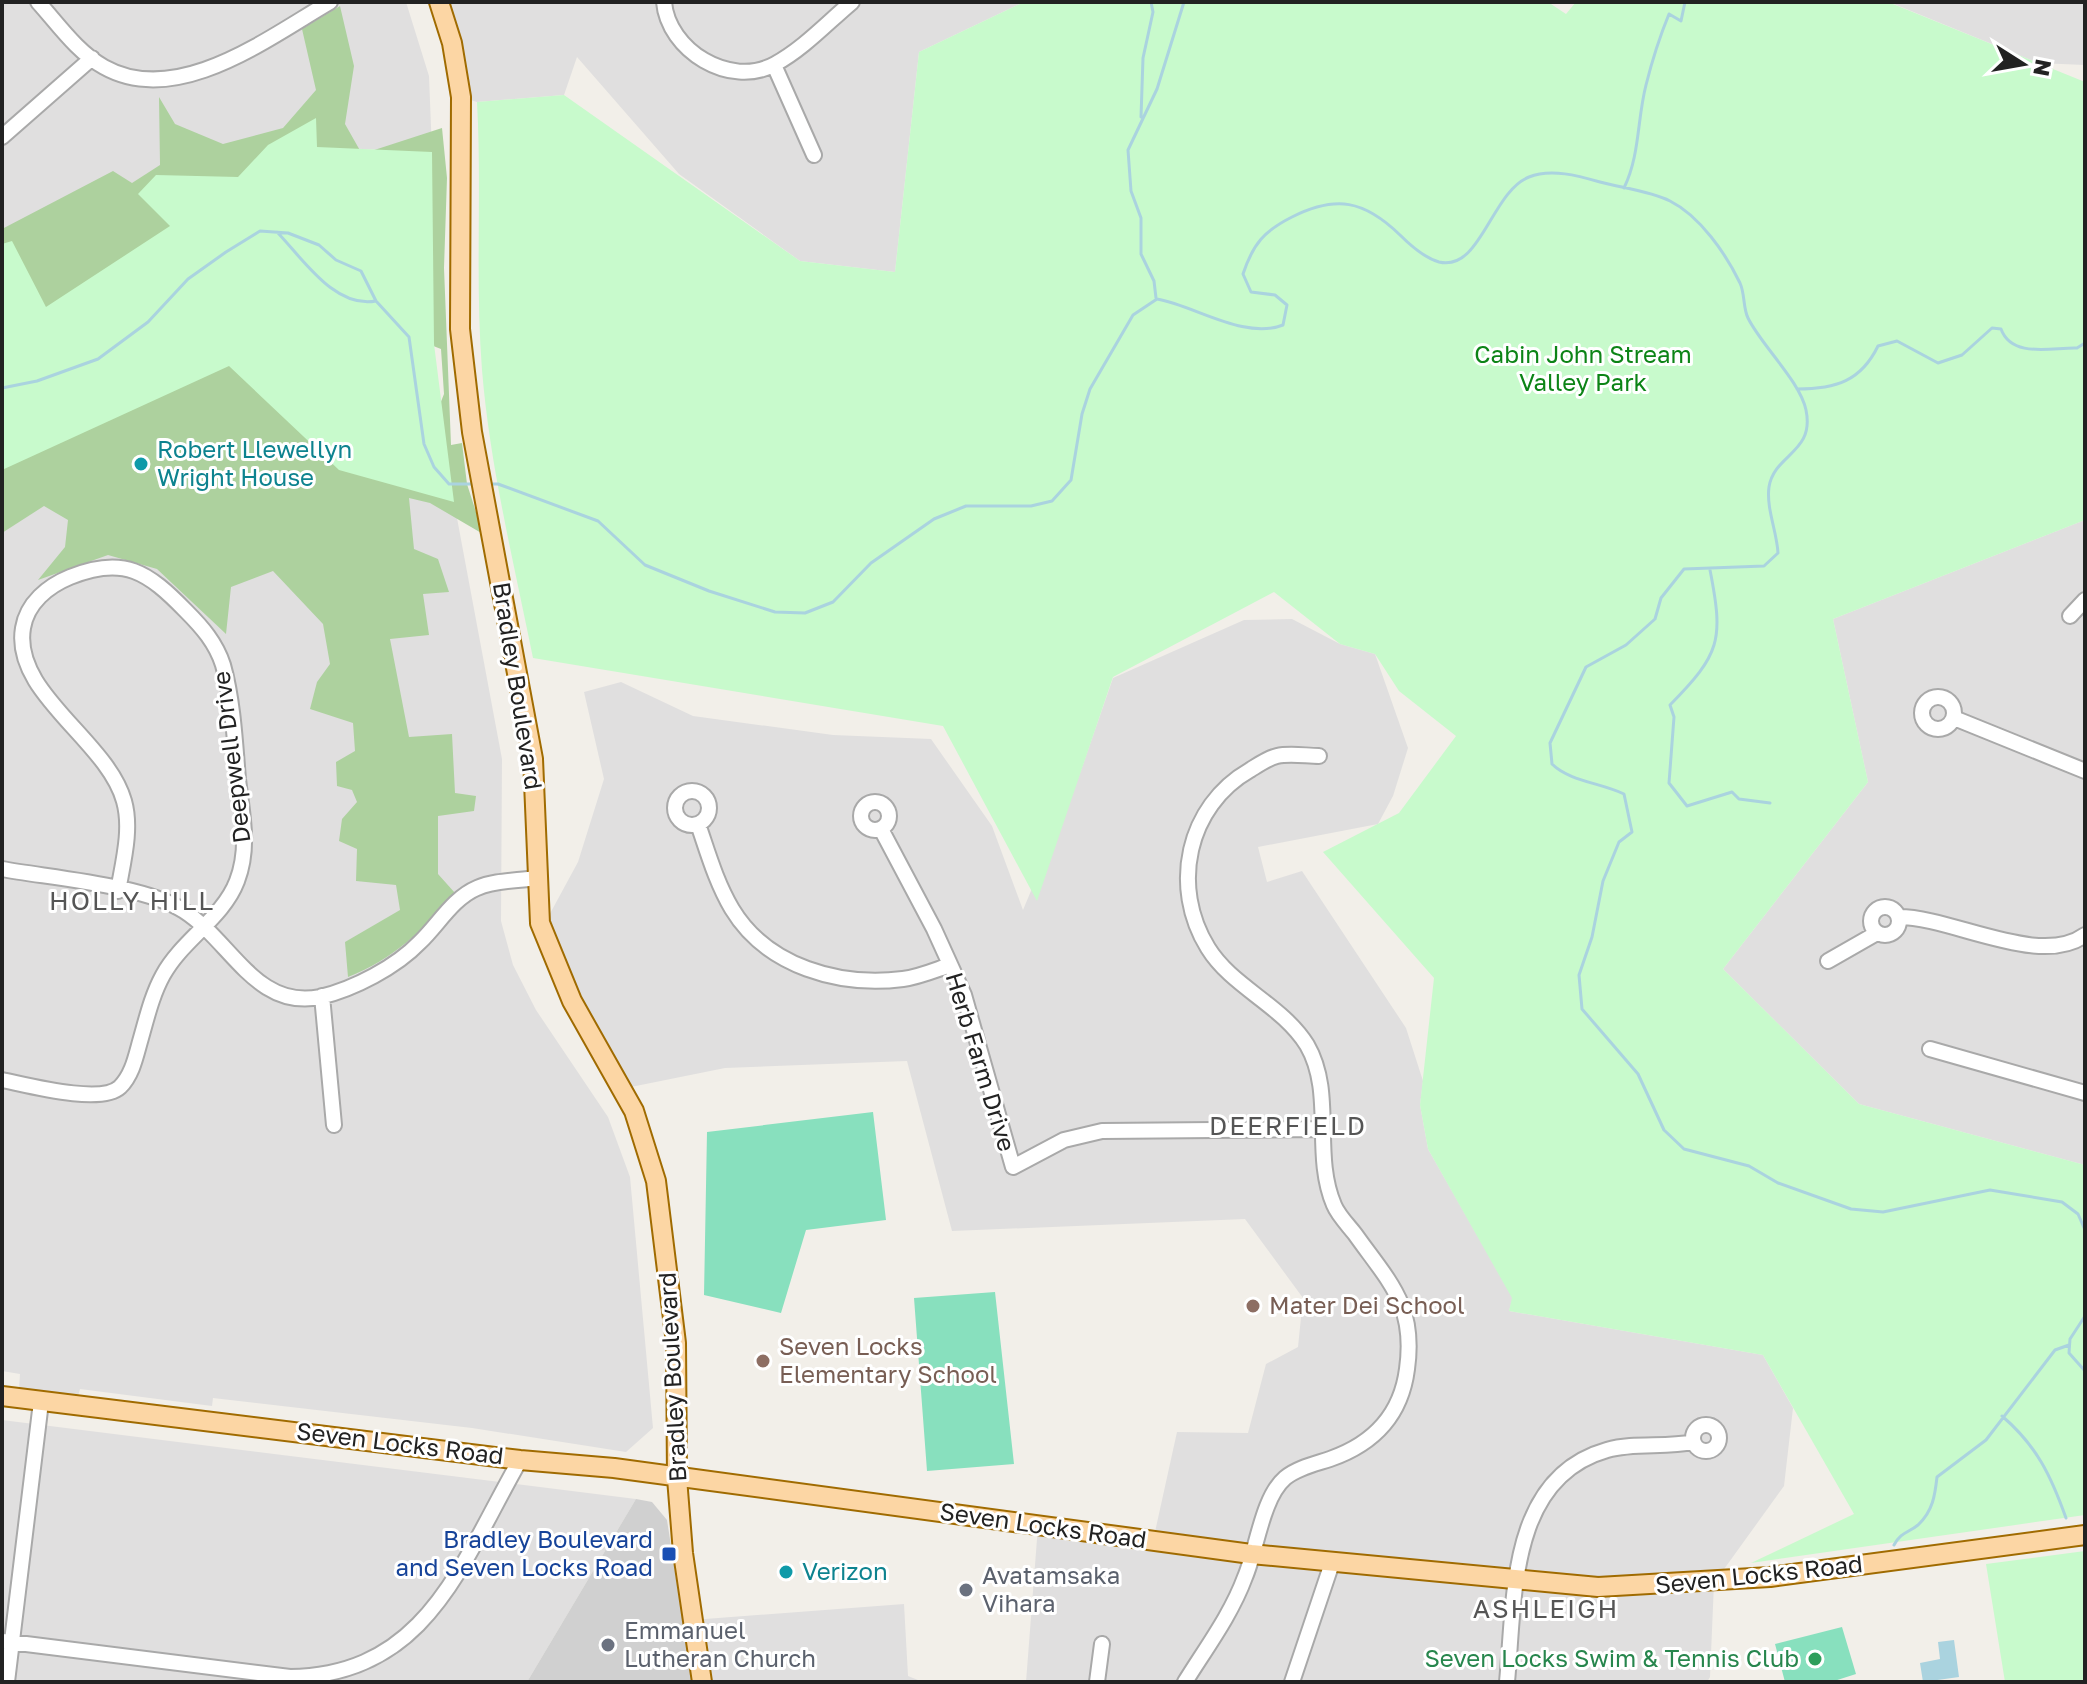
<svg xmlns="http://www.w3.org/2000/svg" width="2087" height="1684" viewBox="0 0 2087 1684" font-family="'Golos Text',sans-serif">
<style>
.residential{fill:#e0dfdf}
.religious{fill:#d0d0d0}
.forest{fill:#add19e;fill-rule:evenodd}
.park{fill:#c8facc}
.pitch{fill:#88e0be}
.water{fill:#aad3df}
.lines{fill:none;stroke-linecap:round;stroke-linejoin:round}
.stream{stroke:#aad3df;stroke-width:3}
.minor-casing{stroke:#a9a9a9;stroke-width:18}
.major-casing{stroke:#a06b00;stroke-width:22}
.minor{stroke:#fff;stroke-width:14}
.major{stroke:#fcd6a4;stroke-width:18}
.culture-dot{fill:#0f9aa8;stroke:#fff;stroke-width:3}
.education-dot{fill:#8d6e63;stroke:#fff;stroke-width:3}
.transit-dot{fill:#1a4fb4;stroke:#fff;stroke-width:3}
.worship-dot{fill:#6b7280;stroke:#fff;stroke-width:3}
.leisure-dot{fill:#2e9e5b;stroke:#fff;stroke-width:3}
.labels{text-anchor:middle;stroke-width:6;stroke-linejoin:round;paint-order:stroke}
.park-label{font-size:24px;fill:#0c8416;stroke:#fff}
.culture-label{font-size:24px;fill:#0d838f;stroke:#fff;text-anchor:start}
.street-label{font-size:24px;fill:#222;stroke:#fff}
.education-label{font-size:24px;fill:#785e54;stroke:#fff;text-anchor:start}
.transit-label{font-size:24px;fill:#164399;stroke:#fff;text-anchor:end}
.worship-label{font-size:24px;fill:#5b616d;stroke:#fff;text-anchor:start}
.leisure-label{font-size:24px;fill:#27864d;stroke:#fff;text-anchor:end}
.neighbourhood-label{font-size:26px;letter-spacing:2px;fill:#555;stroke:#fff}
</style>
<rect width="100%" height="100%" fill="#f2efe9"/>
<!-- residential -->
<path class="residential" d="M2 2H406L429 76 432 152 316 147 2 244Z
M439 2H1024L919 52 895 272 800 261 679 174 577 57 564 95 477 102 461 97Z
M1889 2H2085V65L2038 63Z
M229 366 454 502 502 759 501 921 513 965 536 1010 608 1117 630 1177 653 1428 626 1452 472 1428 213 1398 212 1406 80 1389 78 1396 19 1389 20 1374 2 1371V470Z
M2085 520V1165L1859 1104 1723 969 1868 782 1833 619Z
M1292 619 1340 644 1375 654 1408 748 1393 796 1378 824 1258 847 1267 882 1302 871 1406 1028 1423 1081 1420 1105 1428 1149 1513 1298 1509 1311 1763 1355 1793 1408 1784 1486 1714 1583 1710 1677 1707 1682H1026L1038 1526 1153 1541 1177 1432 1248 1433 1266 1364 1298 1347 1303 1298 1245 1219 952 1231 907 1061 725 1068 621 1089 572 1001 546 921 578 862 604 779 584 692 621 682 693 716 833 735 931 739 992 826 1023 910 1079 776 1113 678 1244 620Z
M2 1420 636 1499 527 1682H2Z
M904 1604 908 1676 923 1682H702L692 1620Z"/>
<!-- religious -->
<path class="religious" d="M636 1499 652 1502 667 1520 692 1682H527Z"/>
<!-- forest -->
<path class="forest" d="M340 6 354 66 345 124 362 154 442 128 447 178 444 268 451 445 462 443 467 484 483 534 430 503 409 498 414 549 438 559 449 592 423 594 429 635 390 639 409 737 452 734 455 793 476 796 474 811 438 816V874L455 893C423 930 394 959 348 977L345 942 400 910 396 885 356 881 357 849 339 841 342 819 357 802 352 790 337 786 336 762 355 751 353 723 310 709 317 682 330 664 323 624 273 571 231 587 226 634 157 569 108 555 38 580 65 547 68 520 44 506 2 533V229L113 171 132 183 160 165 159 97 175 124 223 144 283 128 316 90 302 29ZM410 337 441 349 444 394 425 442Z"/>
<!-- park -->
<path class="park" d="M1024 2H1548L1566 14 1576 2H1888L2085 82V520L1833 619 1868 782 1723 969 1859 1104 2085 1165V1515L1751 1563 1854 1514 1763 1355 1509 1311 1512 1298 1428 1149 1420 1105 1434 978 1323 852 1399 813 1456 736 1399 691 1375 654 1340 644 1274 592 1113 677 1037 901 943 726 533 658C514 563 490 467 482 370 475 280 482 191 477 102L564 95 800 261 895 272 919 52Z
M316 118 317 147 432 152 434 344 454 502 339 470 229 366 2 470V244L12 241 46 307 170 226 138 194 156 175 238 177 268 145Z
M2085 1551V1682H2005L1986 1564Z"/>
<!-- pitch -->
<path class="pitch" d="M873 1112 886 1220 806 1230 781 1313 704 1295 707 1132Z
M995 1292 1014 1464 927 1471 914 1298Z
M1842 1627 1856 1674 1831 1682H1785L1775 1644Z"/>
<!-- water -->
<path class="water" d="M1954 1640 1959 1677 1923 1682 1920 1663 1940 1659 1938 1642Z"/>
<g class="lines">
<!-- stream -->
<path class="stream" d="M1141 117 1143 58 1153 12 1151 2
M1624 188C1640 155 1637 120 1646 85 1652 61 1660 36 1669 14L1681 21 1685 2
M277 232C303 259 335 309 376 301
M1156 298 1154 281 1141 254V218L1131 191 1128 150 1157 89 1184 2
M2 388 37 381 98 359 148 322 188 279 226 252 260 231 288 233 319 245 336 260 361 271 376 301 409 337 424 444 434 467 449 484H476
M1797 389C1836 389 1861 381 1878 346L1897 341 1938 363 1962 355 1992 328 2001 329C2012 359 2053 347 2077 348L2085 343
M488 484H498L598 521 645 565 709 591 775 612 805 613 833 602 871 563 934 519 966 506H1031L1052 501 1071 480 1082 414 1090 389 1133 315 1157 299C1196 306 1244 340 1283 325L1287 305 1275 295 1251 292 1243 274C1253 244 1264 231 1292 217 1336 195 1364 200 1400 235 1410 245 1425 258 1439 262 1481 272 1491 192 1529 177 1551 168 1579 176 1600 182 1622 188 1650 191 1670 201 1700 216 1726 254 1740 283 1745 294 1743 308 1748 318 1761 345 1800 381 1806 410 1815 453 1774 454 1769 487 1766 508 1777 532 1778 553L1764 566 1684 569 1661 598 1655 619 1626 645 1586 667 1550 743 1552 764C1569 781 1601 783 1624 794L1632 832 1619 842 1603 881 1592 937 1579 975 1582 1009 1638 1074 1664 1130 1684 1149 1749 1166 1778 1183 1851 1209 1883 1212 1990 1190 2062 1202 2078 1214 2085 1230
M1710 570C1724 641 1720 654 1670 705L1674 717 1669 783 1687 806 1732 792 1739 799 1770 803
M2085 1316 2070 1339 2069 1353 2085 1371
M2002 1416C2037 1446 2051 1476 2066 1518
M1894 1545C1901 1532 1908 1533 1918 1525 1933 1511 1935 1495 1937 1477L1986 1440 2055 1350 2069 1345"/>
<!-- minor casing -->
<g class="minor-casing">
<path id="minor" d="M38 2C58 24 77 52 104 67 177 108 268 38 330 2
M664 2C668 50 730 89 775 64 803 49 828 22 852 2
M774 65 814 155
M2 137 92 58
M2070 616 2085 600
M1922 713a16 16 0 1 1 32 0a16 16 0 1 1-32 0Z
M1954 718 2085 771
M675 808a17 17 0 1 1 34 0a17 17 0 1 1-34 0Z
M861 816a14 14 0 1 1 28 0a14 14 0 1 1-28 0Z
M698 824C708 853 716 882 732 909 767 967 840 987 903 979 919 977 935 970 950 965
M881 829 934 929 964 995 1013 1167 1064 1140 1102 1131 1321 1129
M2 869C51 878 144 885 184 911 231 941 256 1010 320 997 354 989 396 967 420 942 438 925 453 898 477 888 495 880 517 881 536 878
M1871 921a14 14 0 1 1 28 0a14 14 0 1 1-28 0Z
M1899 917C1952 917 2040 968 2085 935
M1828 961 1877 933
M322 996 334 1125
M1930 1049 2085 1093
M2 1080C27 1085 101 1105 120 1087 133 1074 136 1055 141 1038 147 1017 152 995 163 975 182 940 223 918 237 881 250 848 242 813 238 779 235 742 233 701 223 665 216 643 202 627 186 611 148 572 124 555 70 577 48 586 27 603 23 628 12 693 107 740 124 801 132 829 123 862 118 891
M1693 1438a13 13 0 1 1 26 0a13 13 0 1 1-26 0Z
M2 1641 290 1677C427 1675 461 1563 520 1460
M7 1682 41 1402
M1097 1682 1102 1644
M1185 1682C1206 1648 1231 1615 1245 1577 1257 1549 1262 1498 1285 1478 1297 1468 1315 1464 1330 1459 1373 1444 1401 1416 1407 1369 1416 1305 1389 1282 1355 1234 1348 1225 1338 1215 1334 1205 1312 1154 1335 1093 1307 1045 1282 1005 1232 987 1208 948 1170 887 1187 806 1250 770 1258 765 1268 758 1277 756 1290 753 1306 756 1319 756
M1292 1682 1332 1563
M1507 1682C1515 1599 1508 1478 1607 1450 1635 1442 1665 1448 1693 1442"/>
</g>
<!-- major casing -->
<g class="major-casing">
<path id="major" d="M439 2 452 43 461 97 460 329 472 432 533 759 540 923 572 1001 634 1111 656 1181 676 1343 677 1478 683 1553 702 1682
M2 1396 520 1460 614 1468 1251 1554 1598 1587 1770 1577 2085 1535"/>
</g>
<!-- minor -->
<use href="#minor" class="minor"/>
<!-- major -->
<use href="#major" class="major"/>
</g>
<!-- markers -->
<g class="culture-dot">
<circle cx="141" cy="464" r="8"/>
<circle cx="786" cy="1572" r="8"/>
</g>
<g class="education-dot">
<circle cx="1253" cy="1306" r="8"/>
<circle cx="763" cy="1361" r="8"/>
</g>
<rect class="transit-dot" x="661" y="1546" width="16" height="16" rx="4"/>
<g class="worship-dot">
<circle cx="966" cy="1590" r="8"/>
<circle cx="608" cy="1645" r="8"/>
</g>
<circle class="leisure-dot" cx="1815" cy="1659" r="8"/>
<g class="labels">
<!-- park labels -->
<g class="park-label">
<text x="1583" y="363">Cabin John Stream<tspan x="1583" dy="28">Valley Park</tspan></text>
</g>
<!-- culture labels -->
<g class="culture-label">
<text x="157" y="458">Robert Llewellyn<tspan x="157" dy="28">Wright House</tspan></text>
<text x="802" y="1580">Verizon</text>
</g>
<!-- street labels -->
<g class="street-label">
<text transform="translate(517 686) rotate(81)" y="8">Bradley Boulevard</text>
<text transform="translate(232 757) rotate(-97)" y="8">Deepwell Drive</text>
<text transform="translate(980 1062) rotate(73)" y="8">Herb Farm Drive</text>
<text transform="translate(673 1377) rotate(-93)" y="8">Bradley Boulevard</text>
<text transform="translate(400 1444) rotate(7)" y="8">Seven Locks Road</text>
<text transform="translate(1043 1526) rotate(8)" y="8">Seven Locks Road</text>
<text transform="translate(1759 1575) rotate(-6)" y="8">Seven Locks Road</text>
</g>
<!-- education labels -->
<g class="education-label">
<text x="1269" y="1314">Mater Dei School</text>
<text x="779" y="1355">Seven Locks<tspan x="779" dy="28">Elementary School</tspan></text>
</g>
<!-- transit labels -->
<g class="transit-label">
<text x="653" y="1548">Bradley Boulevard<tspan x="653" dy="28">and Seven Locks Road</tspan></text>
</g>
<!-- worship labels -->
<g class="worship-label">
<text x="982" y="1584">Avatamsaka<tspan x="982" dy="28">Vihara</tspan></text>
<text x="624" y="1639">Emmanuel<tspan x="624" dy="28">Lutheran Church</tspan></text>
</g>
<!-- leisure labels -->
<g class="leisure-label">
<text x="1799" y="1667">Seven Locks Swim &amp; Tennis Club</text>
</g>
<!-- neighbourhood labels -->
<g class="neighbourhood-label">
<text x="132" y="910">HOLLY HILL</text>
<text x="1288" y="1135">DEERFIELD</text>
<text x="1546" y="1618">ASHLEIGH</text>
</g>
</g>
<!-- border -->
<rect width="2087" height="1684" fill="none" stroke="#222222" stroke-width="8"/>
<!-- north arrow -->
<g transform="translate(2023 64) rotate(101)" stroke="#ffffff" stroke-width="6" paint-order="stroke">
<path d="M0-6L14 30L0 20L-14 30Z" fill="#222222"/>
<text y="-12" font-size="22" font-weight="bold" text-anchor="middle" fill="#222222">N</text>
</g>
</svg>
